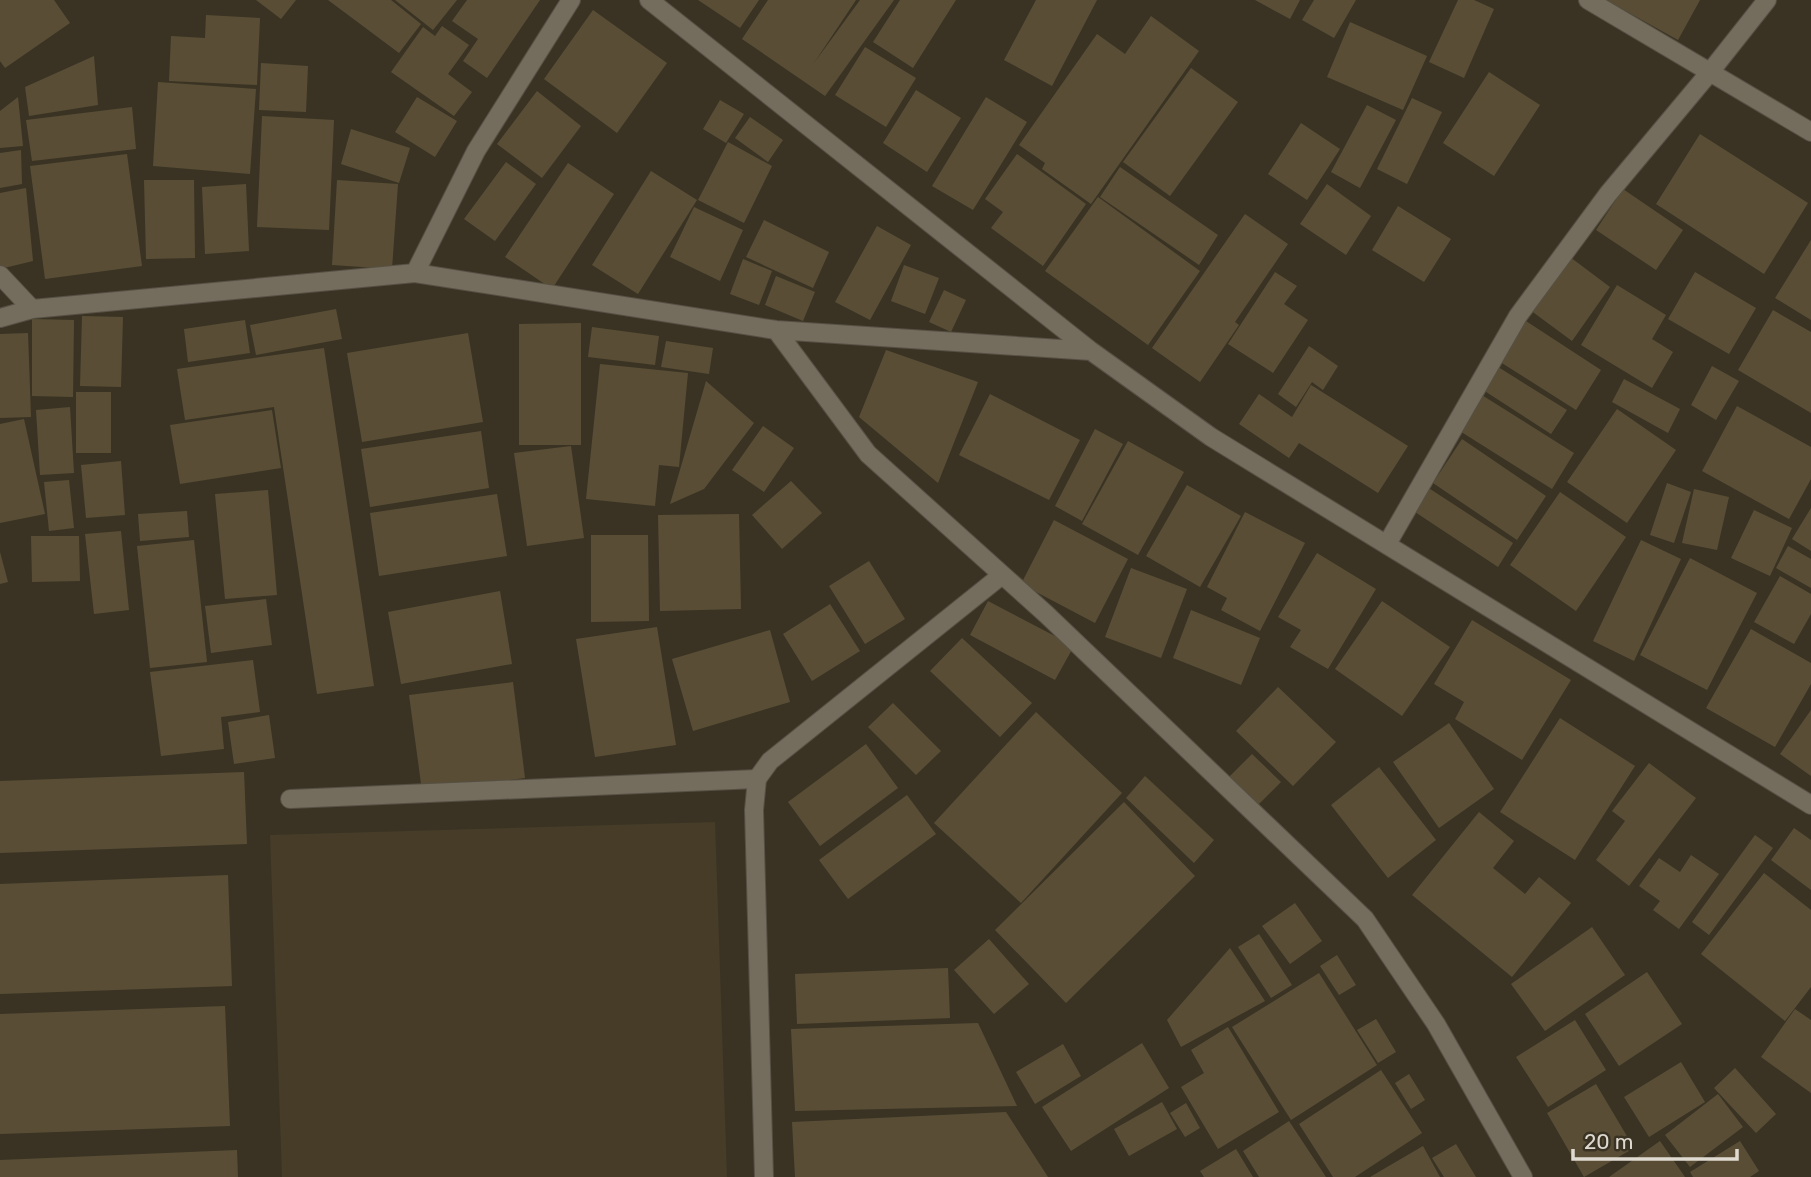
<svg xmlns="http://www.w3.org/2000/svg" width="1811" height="1177" viewBox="0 0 1811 1177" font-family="Rubik,sans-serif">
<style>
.built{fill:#463c28}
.building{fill:#594e35}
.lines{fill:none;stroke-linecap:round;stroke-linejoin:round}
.service-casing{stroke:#565044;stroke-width:20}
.minor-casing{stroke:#565044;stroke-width:20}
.service{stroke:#746c5d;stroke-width:18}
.minor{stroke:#746c5d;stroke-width:18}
</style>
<rect width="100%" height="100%" fill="#3a3324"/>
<!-- built -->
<path class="built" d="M715 822 727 1177H282L270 835Z"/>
<!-- building -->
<path class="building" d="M0 0H54L70 23 5 68 0 61Z
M256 0H296L281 19Z
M328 0H391L421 24 399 53Z
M395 0H457L433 30Z
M467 0H540L487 78 463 61 478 39 452 21Z
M698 0H759L740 28Z
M768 0H856L814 63 860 0H894L825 96 742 39Z
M900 0H956L913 68 873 42Z
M1036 0H1097L1052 86 1004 60Z
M1255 0H1300L1290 19Z
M1314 0H1356L1334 38 1302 20Z
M1458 0H1474L1494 9 1464 78 1429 62Z
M1606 0H1700L1678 40Z
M593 10 667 63 617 133 544 79Z
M206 15 260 18 257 85 169 81 171 36 205 38Z
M1151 16 1199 51 1091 204 1042 169 1045 163 1019 145 1097 34 1125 54Z
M1350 22 1427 56 1403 110 1327 77Z
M442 26 469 45 448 74 472 92 454 116 391 72 423 27 435 36Z
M865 47 916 78 886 127 835 95Z
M94 56 98 105 29 116 25 87Z
M261 63 308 66 306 112 259 110Z
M1191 68 1238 102 1170 196 1123 162Z
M1489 72 1540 105 1494 176 1443 143Z
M158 82 256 89 250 174 153 166Z
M916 90 961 118 927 172 883 143Z
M537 91 581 126 542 178 497 144Z
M18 97 23 146 0 148V111Z
M417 97 457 121 435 157 395 132Z
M986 97 1027 122 973 210 932 186Z
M1412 98 1442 112 1407 184 1377 169Z
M720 100 744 114 726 143 703 129Z
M1367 105 1396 120 1360 188 1331 172Z
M132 107 136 149 32 161 26 120Z
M262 116 334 120 329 230 257 227Z
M750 117 783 140 768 162 735 138Z
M1301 123 1340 149 1307 200 1268 174Z
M351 129 410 148 399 183 341 164Z
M1700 134 1808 203 1764 274 1656 204Z
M728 142 772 166 744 223 698 200Z
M21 150 22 184 0 188V153Z
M127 154 142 266 45 279 30 166Z
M1017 154 1086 204 1043 266 991 228 1003 212 985 199Z
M506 162 536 184 495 241 464 219Z
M568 163 614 194 552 289 505 257Z
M1120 167 1218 235 1199 265 1100 197Z
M651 171 697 200 638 294 592 265Z
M144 180H194L195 258 146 259Z
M337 180 398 184 392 269 332 265Z
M246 184 249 251 205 254 202 187Z
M1327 184 1371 216 1346 255 1300 224Z
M26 188 33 261 0 269V193Z
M1623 189 1683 230 1656 270 1596 230Z
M1098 197 1200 271 1148 345 1045 271Z
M1398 206 1451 239 1424 282 1372 250Z
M694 207 743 230 720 281 670 257Z
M1245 214 1288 244 1235 322 1239 325 1200 382 1152 348Z
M764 220 829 252 813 288 746 257Z
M877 226 911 245 870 320 835 302Z
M1811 240V320L1775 298Z
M1566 254 1610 287 1572 341 1526 307Z
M743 259 772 271 759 305 730 294Z
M904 265 939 278 925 314 891 301Z
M1275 272 1297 286 1284 304 1308 320 1273 373 1228 344Z
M1695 272 1756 308 1729 354 1668 319Z
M776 276 815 292 803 321 765 305Z
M1617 285 1666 315 1652 339 1673 352 1652 388 1581 345Z
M944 290 966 300 951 332 929 322Z
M336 309 342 339 256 355 250 325Z
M1773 310 1811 332V413L1738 370Z
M82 316 123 317 121 387 80 386Z
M32 319 74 320 73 397 32 396Z
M1523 319 1601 370 1576 410 1497 360Z
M245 320 250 353 188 362 184 329Z
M581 323V445H519V324Z
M592 327 659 336 655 365 588 357Z
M28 333 31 417 0 418V334Z
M468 333 483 422 362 442 347 353Z
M666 341 713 348 709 374 661 367Z
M1309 346 1338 366 1323 390 1312 382 1296 407 1278 394Z
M324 348 374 686 317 694 274 407 185 420 177 369Z
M886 350 978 382 938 483 859 417Z
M600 364 688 373 679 467 659 465 655 506 586 499Z
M1495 365 1567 410 1551 434 1480 388Z
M1712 366 1739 381 1716 420 1691 405Z
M1624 379 1680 409 1668 433 1612 402Z
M706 381 754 423 704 489 670 504Z
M1311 385 1408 446 1378 493 1299 443 1289 458 1239 424 1259 394 1292 417Z
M76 392H111V453H76Z
M1477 392 1574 453 1552 489 1455 428Z
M990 394 1080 440 1049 500 959 455Z
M1737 406 1811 447V479L1789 519 1702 471Z
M70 407 74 473 40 475 36 410Z
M1617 409 1676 450 1627 523 1567 482Z
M272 410 281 468 180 484 170 425Z
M24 419 45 514 0 523V424Z
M763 426 794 448 764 492 732 470Z
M1095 429 1123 444 1082 521 1055 506Z
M481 431 489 488 370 507 361 449Z
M1462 439 1546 496 1517 540 1433 483Z
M1128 441 1184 472 1138 555 1082 524Z
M571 446 584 538 527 546 514 453Z
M121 461 125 515 86 518 81 465Z
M69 480 74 528 49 531 44 482Z
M791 481 822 513 782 549 752 515Z
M1667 483 1691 492 1674 543 1650 535Z
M1187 485 1241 516 1200 587 1146 556Z
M1424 485 1513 543 1498 567 1409 508Z
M1694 489 1729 497 1717 550 1682 543Z
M268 490 277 595 225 599 215 494Z
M1560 492 1626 537 1576 611 1510 565Z
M497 494 507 556 379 576 370 513Z
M1811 508V551L1792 539Z
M1754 510 1792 528 1770 576 1731 558Z
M187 511 189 537 140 541 138 514Z
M1245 512 1305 543 1260 631 1221 610 1227 598 1207 587Z
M739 514 741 609 660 611 658 515Z
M1054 520 1128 559 1095 623 1021 584Z
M121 531 129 610 94 614 85 534Z
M591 535H648L649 621 591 622Z
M31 536H79L80 581 32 582Z
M194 540 207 662 150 668 137 546Z
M1641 540 1681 559 1634 661 1593 641Z
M1788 546 1811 559V588L1776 568Z
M0 552 8 582 0 584Z
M1317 553 1376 589 1328 669 1290 647 1301 630 1278 617Z
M1690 558 1757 593 1707 690 1640 655Z
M869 561 905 619 865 644 829 586Z
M1131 568 1187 589 1161 658 1105 637Z
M1780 576 1811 594V614L1794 644 1754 622Z
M500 591 512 664 401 684 388 612Z
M266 599 272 645 211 653 205 606Z
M988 601 1074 646 1055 680 970 635Z
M1382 601 1450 647 1402 716 1335 669Z
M830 604 860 651 812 681 783 634Z
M1191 610 1260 638 1241 685 1173 658Z
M1472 620 1571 680 1522 760 1455 719 1464 702 1434 684Z
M657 627 676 745 595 757 576 639Z
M1751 629 1811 663V684L1775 747 1706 708Z
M770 630 790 702 693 731 672 659Z
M962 638 1032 703 1000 737 930 671Z
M253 660 260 712 221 717 224 749 161 756 150 672Z
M513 682 525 778 422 791 409 695Z
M1278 687 1336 742 1293 786 1236 731Z
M893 703 941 751 916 775 868 727Z
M1811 710V776L1780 754Z
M1036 712 1122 793 1021 903 934 823Z
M269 715 275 758 234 764 228 722Z
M1560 718 1635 766 1575 860 1500 812Z
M1449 723 1494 789 1439 828 1393 762Z
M866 744 898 788 820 846 788 802Z
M1252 754 1281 782 1255 808 1226 780Z
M1649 763 1696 798 1629 886 1596 860 1625 821 1612 811Z
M1379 767 1436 840 1388 878 1331 805Z
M244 772 247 844 0 853V781Z
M1145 776 1214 840 1194 863 1126 798Z
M907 795 936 834 848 899 819 860Z
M1124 802 1195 876 1066 1003 995 930Z
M1479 812 1514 841 1493 868 1525 894 1539 877 1571 903 1512 977 1412 895Z
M1794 828 1811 840V890L1771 860Z
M1755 835 1773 848 1709 935 1692 922Z
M1691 855 1719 874 1679 929 1653 910 1660 901 1639 886 1659 858 1680 872Z
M1764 873 1811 910V987L1785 1021 1701 954Z
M228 875 232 986 0 994V884Z
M1295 903 1322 941 1290 964 1262 926Z
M1592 927 1625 975 1545 1031 1511 984Z
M1259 934 1292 985 1271 998 1238 947Z
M989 939 1029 984 994 1014 954 970Z
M1230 948 1265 1001 1181 1047 1167 1020Z
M1337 955 1356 985 1339 995 1320 966Z
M948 968 950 1018 797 1024 795 974Z
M1647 972 1682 1024 1619 1066 1585 1014Z
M1319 973 1377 1065 1291 1120 1232 1027Z
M225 1006 230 1126 0 1134V1014Z
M1795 1009 1811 1020V1093L1761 1057Z
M1376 1019 1396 1052 1378 1063 1357 1030Z
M1575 1020 1606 1070 1548 1107 1516 1057Z
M978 1023 1017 1106 795 1111 791 1029Z
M1228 1027 1279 1112 1218 1149 1181 1087 1204 1073 1191 1050Z
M1142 1043 1169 1088 1071 1151 1042 1107Z
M1063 1044 1081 1076 1035 1104 1016 1072Z
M1681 1062 1705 1102 1649 1137 1624 1097Z
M1735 1068 1776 1114 1756 1133 1714 1088Z
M1381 1070 1422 1133 1355 1177H1333L1299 1124Z
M1409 1074 1425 1100 1411 1109 1395 1083Z
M1596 1084 1634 1148 1584 1177 1547 1113Z
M1718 1094 1743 1127 1690 1167 1665 1135Z
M1162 1102 1177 1129 1129 1156 1114 1129Z
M1186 1103 1200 1128 1185 1137 1170 1113Z
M1006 1112 1048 1177H795L792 1122Z
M1289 1121 1326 1177H1259L1243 1151Z
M1660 1141 1685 1177H1609Z
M1740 1141 1759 1171 1750 1177H1693L1690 1172Z
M1456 1144 1476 1177H1444L1432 1158Z
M1423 1146 1440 1177H1370Z
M1236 1149 1253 1177H1204L1200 1171Z
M237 1150 238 1177H0V1160Z"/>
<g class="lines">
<!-- service casing -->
<g class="service-casing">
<path id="service" d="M290 799 757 779"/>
</g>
<!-- minor casing -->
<g class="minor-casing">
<path id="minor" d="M649 0 1091 351 1211 437 1811 805
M1588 0 1811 132
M415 273 476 151 571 0
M0 275 32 309 415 273 776 330 1091 351
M0 318 32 309
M776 330 868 454 1046 614 1365 919 1436 1024 1523 1177
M1387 544 1518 316 1608 194 1710 72 1767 0
M764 1177 754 810 757 779 770 761 1002 575"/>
</g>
<!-- service -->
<use href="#service" class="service"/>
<!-- minor -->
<use href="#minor" class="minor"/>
</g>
<!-- scale -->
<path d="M1573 1149v10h164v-10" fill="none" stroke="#dfdad1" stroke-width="3.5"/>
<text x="1584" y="1149" font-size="21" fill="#dfdad1" stroke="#3a3324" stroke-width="5" paint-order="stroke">20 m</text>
</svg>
